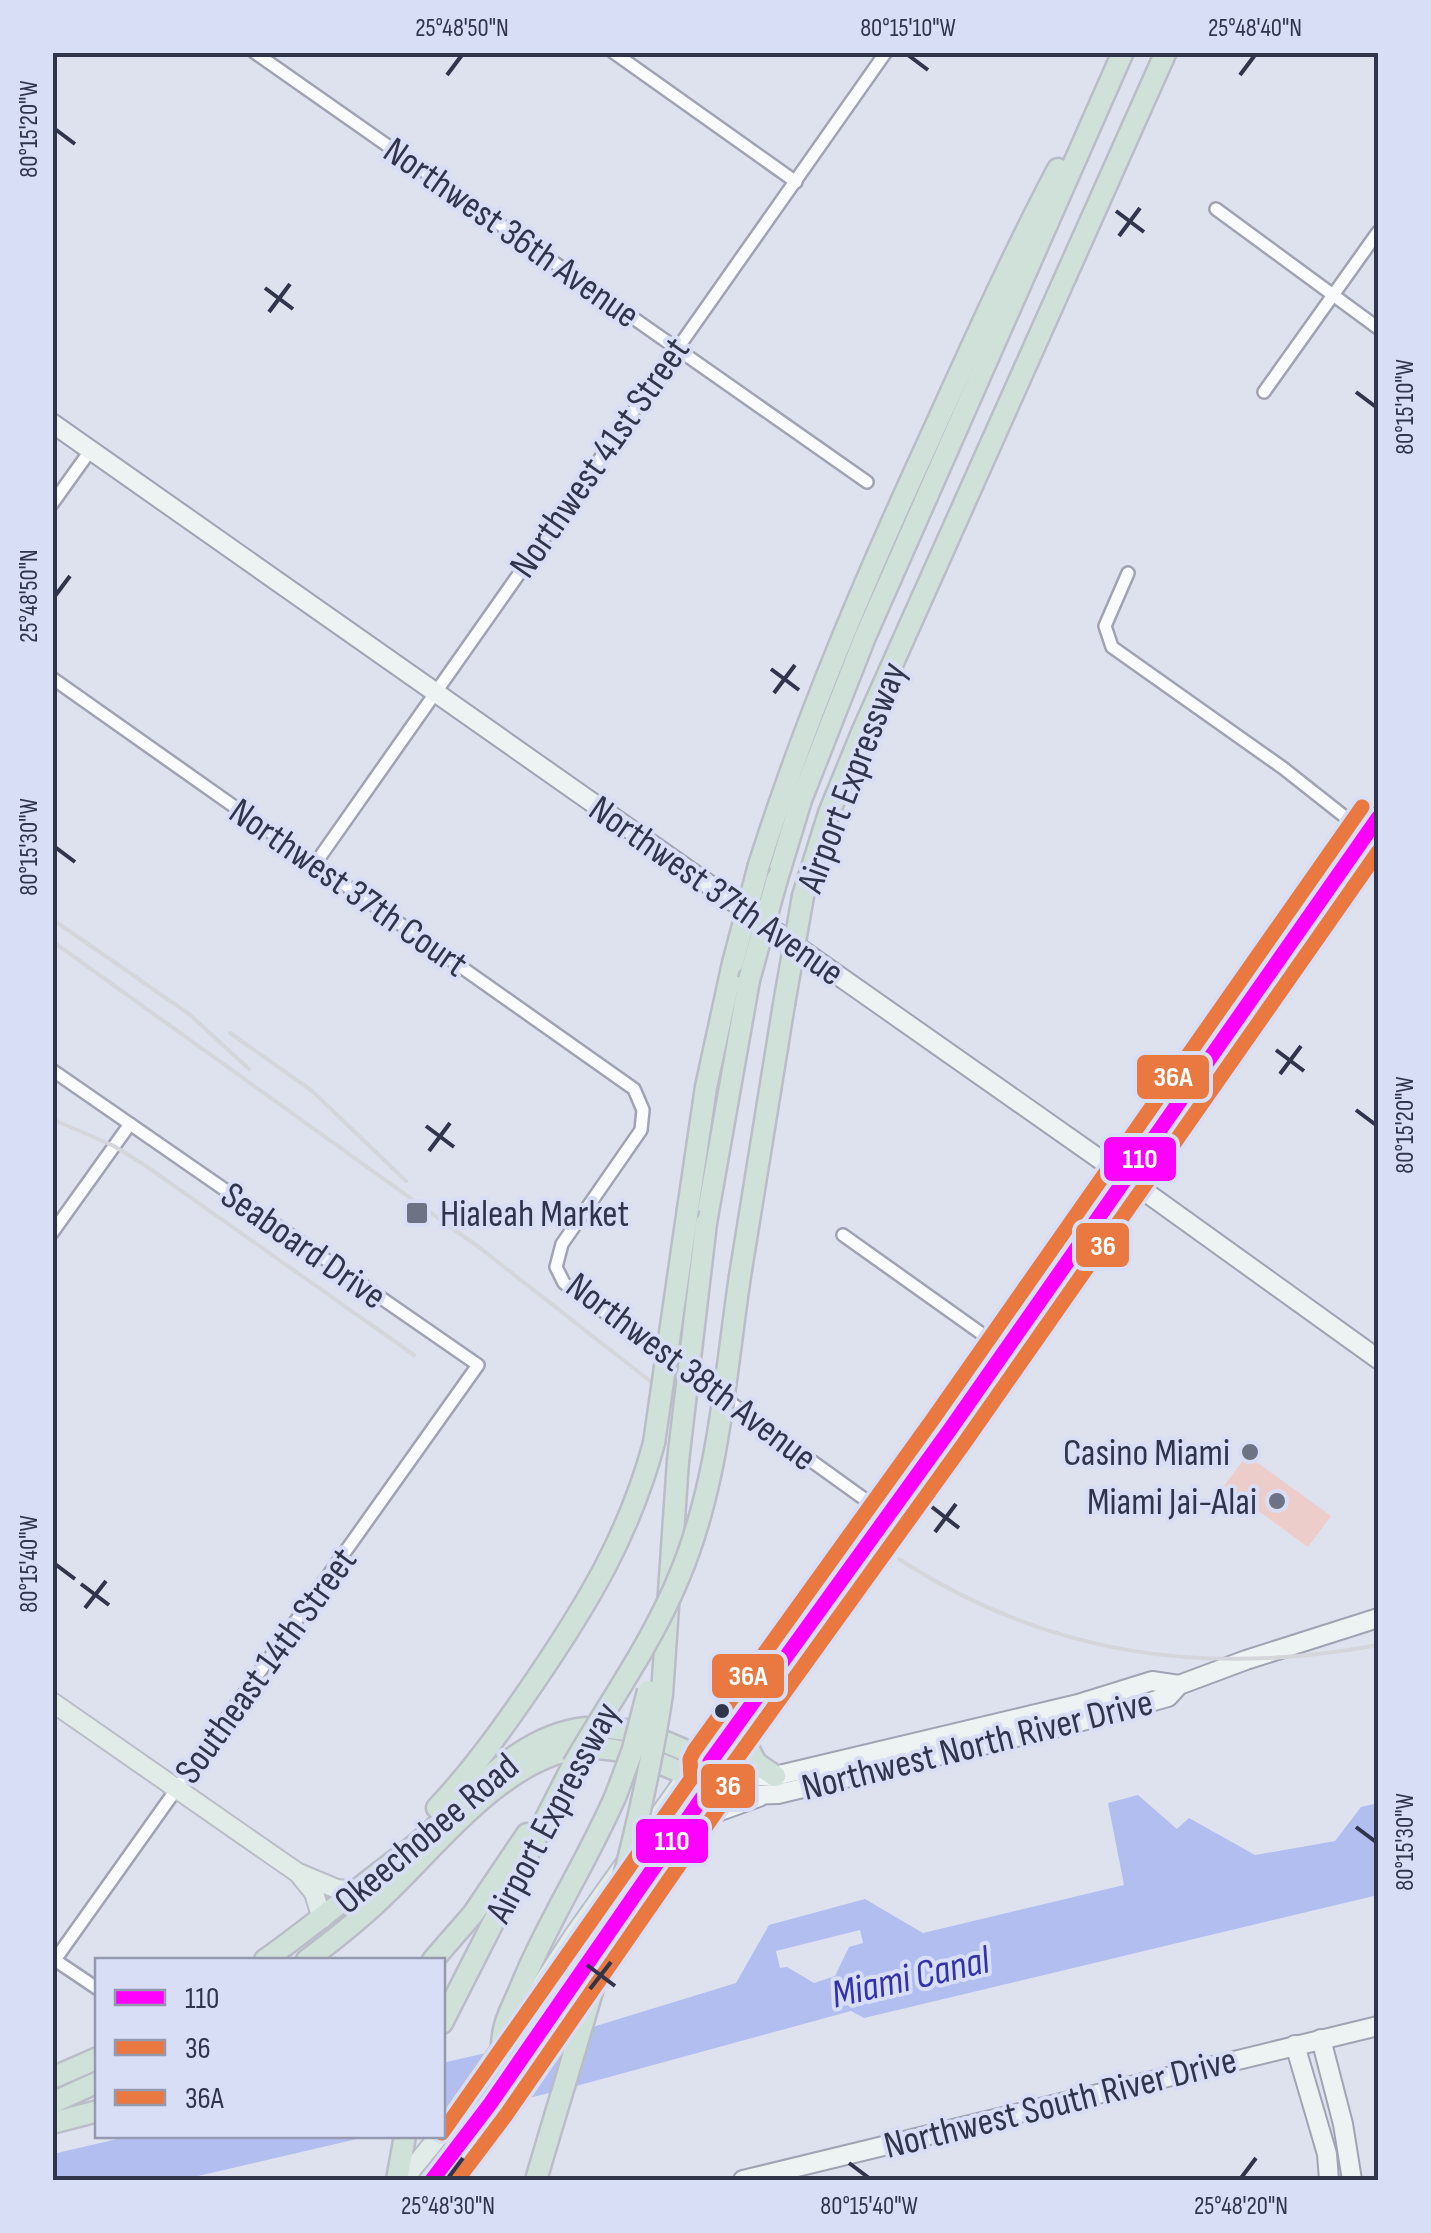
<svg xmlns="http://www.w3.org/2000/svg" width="1431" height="2233" viewBox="0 0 1431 2233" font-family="'Sofia Sans Condensed',sans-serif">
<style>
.green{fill:#edcdca}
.water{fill:#b3bef0;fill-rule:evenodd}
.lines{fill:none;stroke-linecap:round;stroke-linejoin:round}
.street-casing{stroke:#a0a3b3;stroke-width:16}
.secondary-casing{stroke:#a0a3b3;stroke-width:22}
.primary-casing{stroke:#babdc8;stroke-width:22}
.highway-casing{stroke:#babdc8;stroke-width:25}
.street{stroke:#fafbfd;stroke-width:11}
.secondary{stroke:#edf3f2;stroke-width:18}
.primary{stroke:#e1ebe7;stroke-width:18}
.highway{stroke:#cfe1d9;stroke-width:20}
.rail{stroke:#d5d6db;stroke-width:4}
.highway-bridge-casing{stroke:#babdc8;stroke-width:25;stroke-linecap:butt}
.highway-bridge{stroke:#cfe1d9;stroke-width:20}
.bus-1-casing{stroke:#d8def5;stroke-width:22}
.bus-2-casing{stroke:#d8def5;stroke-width:22}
.bus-3-casing{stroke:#d8def5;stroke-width:22}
.bus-1{stroke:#f0f;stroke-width:15}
.bus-2{stroke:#ea7841;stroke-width:15}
.bus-3{stroke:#ea7841;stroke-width:15}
.ticks{fill:none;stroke:#30354b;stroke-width:4}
.poi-dot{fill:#6d7284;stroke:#d8def5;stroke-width:4}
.bus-dot{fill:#30354b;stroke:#d8def5;stroke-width:4}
.labels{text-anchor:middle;stroke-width:8;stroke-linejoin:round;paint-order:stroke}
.street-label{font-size:38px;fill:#30354b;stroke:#d8def5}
.poi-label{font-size:38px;fill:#30354b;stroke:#d8def5;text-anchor:end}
.water-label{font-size:40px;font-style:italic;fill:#3332ac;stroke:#d8def5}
.line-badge{stroke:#d8def5;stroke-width:4}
.badge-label{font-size:28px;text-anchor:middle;font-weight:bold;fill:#fff}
.neatline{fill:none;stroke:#30354b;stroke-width:4}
.ticks-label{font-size:25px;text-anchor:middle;fill:#30354b}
</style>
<rect width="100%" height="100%" fill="#dee2ef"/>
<path class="green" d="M1247 1455 1331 1516 1308 1547 1224 1486Z"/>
<g class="water">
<path d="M1138 1795 1177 1829 1189 1818 1255 1855 1335 1841 1361 1807 1378 1803V1895L864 2018 851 2011 558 2091 443 2118 442 2063 573 2033 736 1983 769 1925 865 1899 923 1933 1124 1885 1108 1803ZM860 1930 863 1943 849 1947 835 1976 814 1983 787 1967 780 1968 776 1951Z"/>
<path d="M130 2136H370L181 2180H53V2154Z"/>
</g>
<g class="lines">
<defs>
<g id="street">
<path d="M254 52 867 482"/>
<path d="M613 52 796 182"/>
<path d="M1216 209 1378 328"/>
<path d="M1264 392 1378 232"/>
<path d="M52 504 90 451"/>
<path d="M1128 573 1105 626 1112 647 1283 768 1378 843"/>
<path d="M52 678 634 1089 643 1110 641 1130 562 1244 556 1267 564 1283 888 1516"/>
<path d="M315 864 886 52"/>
<path d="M52 1070 478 1365 52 1964"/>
<path d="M52 1233 130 1124"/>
<path d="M843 1235 1006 1351"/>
<path d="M52 1958 98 1989"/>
</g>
<g id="secondary">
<path d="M52 423 1108 1165 1378 1359"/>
<path d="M710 1762 746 1776H775L1078 1704 1152 1681 1179 1685"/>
<path d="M711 1785 747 1795 778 1794 1075 1723 1168 1697 1179 1685 1246 1660 1378 1618"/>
<path d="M684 1824 759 1797"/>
<path d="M1321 2039 1343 2124 1352 2180"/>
<path d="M1295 2045 1327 2154 1329 2180"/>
<path d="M743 2180 1378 2026"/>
</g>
<g id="primary">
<path d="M52 1702 298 1873 314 1893 322 1919"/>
<path d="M301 1874 337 1889 356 1891"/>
<path d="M442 2131 493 2060 574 1935 687 1776 697 1770"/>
<path d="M403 2180 439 2136"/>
<path d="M432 2180 490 2104 711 1785"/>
</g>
<g id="highway">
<path d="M759 865C806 717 866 577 931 436 972 346 1012 256 1058 169"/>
<path d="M777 879 801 800 865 637 1123 52"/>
<path d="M803 896 829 813 863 730 1166 52"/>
<path d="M688 1209 706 1087 733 963"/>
<path d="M706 1223 749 980"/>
<path d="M740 1276 784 1004"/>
<path d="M662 1694 678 1461"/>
<path d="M736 1725 756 1763 775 1776"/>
<path d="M437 1808C474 1769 505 1725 535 1681 588 1603 629 1535 654 1443"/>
<path d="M265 1960C313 1926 358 1888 405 1853 463 1810 509 1736 586 1728 632 1724 670 1743 710 1762"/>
<path d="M307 1960C335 1939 363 1917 388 1892 440 1842 511 1750 588 1748 633 1747 671 1769 711 1785L710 1762 795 1641 949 1431 1378 818"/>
<path d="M433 1960 473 1914 527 1834"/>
<path d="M442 2023 573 1765"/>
<path d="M502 2047C502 2025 511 2010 520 1989 547 1922 587 1862 616 1795"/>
<path d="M52 2078 98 2058"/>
<path d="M52 2103 98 2082"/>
<path d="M52 2123 98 2111"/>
<path d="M397 2180 405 2136"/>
</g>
</defs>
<use href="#street" class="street-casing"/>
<use href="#secondary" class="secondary-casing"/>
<use href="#primary" class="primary-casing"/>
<use href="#highway" class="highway-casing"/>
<use href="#street" class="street"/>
<use href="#secondary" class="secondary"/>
<use href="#primary" class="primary"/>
<use href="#highway" class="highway"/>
<g class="rail">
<path d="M52 919 189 1014 249 1069"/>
<path d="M52 941 480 1248 650 1381"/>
<path d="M230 1033 311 1090 406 1181"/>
<path d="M52 1119 114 1146 146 1166 414 1355"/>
<path d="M899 1559C1048 1656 1206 1677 1378 1645"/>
</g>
<defs>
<g id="highway-bridge">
<path d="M733 963 759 865"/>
<path d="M749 980 777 879"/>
<path d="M784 1004 803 896"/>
<path d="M654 1443 688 1209"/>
<path d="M678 1461 706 1223"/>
<path d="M573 1765C608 1704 652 1643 679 1577 719 1482 725 1377 740 1276"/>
<path d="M616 1795 633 1749 648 1691"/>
<path d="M536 2180C582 2023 638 1856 662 1694"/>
</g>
</defs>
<use href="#highway-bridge" class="highway-bridge-casing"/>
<use href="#highway-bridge" class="highway-bridge"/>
<defs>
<path id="bus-1" d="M432 2180 490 2104 711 1785 710 1762 949 1431 1378 818"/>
<path id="bus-2" d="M457 2180 506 2115 727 1796 730 1768 965 1442 1378 852"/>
<path id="bus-3" d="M442 2133 691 1779 690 1759 694 1751 933 1419 1362 807"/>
</defs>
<use href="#bus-1" class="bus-1-casing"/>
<use href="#bus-2" class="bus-2-casing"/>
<use href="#bus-3" class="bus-3-casing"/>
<use href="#bus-1" class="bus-1"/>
<use href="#bus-2" class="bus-2"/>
<use href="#bus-3" class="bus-3"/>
</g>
<path class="ticks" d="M908 55 928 70M447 75 462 55M1240 75 1255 55M55 129 75 144M1116 211 1144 232M1119 236 1140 208M265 288 293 309M269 312 290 284M1356 392 1376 407M55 596 70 576M771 669 799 690M774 693 795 665M55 847 75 862M1276 1050 1304 1071M1280 1074 1301 1046M1356 1110 1376 1125M426 1126 454 1147M429 1151 450 1123M932 1507 959 1528M935 1532 956 1504M55 1564 75 1579M81 1584 109 1605M85 1608 106 1581M1356 1827 1376 1842M587 1965 615 1986M590 1989 611 1962M849 2163 869 2178M448 2178 463 2158M1241 2178 1256 2158"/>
<g class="poi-dot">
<rect x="405" y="1201" width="24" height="24" rx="5"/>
<circle cx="1250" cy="1452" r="10"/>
<circle cx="1277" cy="1501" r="10"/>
</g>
<circle class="bus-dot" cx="722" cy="1711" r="9"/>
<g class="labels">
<g class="street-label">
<text transform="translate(512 232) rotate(35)" y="13">Northwest 36th Avenue</text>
<text transform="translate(599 457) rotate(-55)" y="13">Northwest 41st Street</text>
<text transform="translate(851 777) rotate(-69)" y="13">Airport Expressway</text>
<text transform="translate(349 887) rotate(35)" y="13">Northwest 37th Court</text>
<text transform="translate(717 890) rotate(35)" y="13">Northwest 37th Avenue</text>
<text transform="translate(304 1245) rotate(35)" y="13">Seaboard Drive</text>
<text transform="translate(692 1371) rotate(37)" y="13">Northwest 38th Avenue</text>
<text transform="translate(265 1665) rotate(-54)" y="13">Southeast 14th Street</text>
<text transform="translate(977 1744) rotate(-14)" y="13">Northwest North River Drive</text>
<text transform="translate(552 1812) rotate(-62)" y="13">Airport Expressway</text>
<text transform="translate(426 1833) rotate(-40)" y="13">Okeechobee Road</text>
<text transform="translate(1060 2102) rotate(-14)" y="13">Northwest South River Drive</text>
</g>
<g class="poi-label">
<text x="440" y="1226" text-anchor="start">Hialeah Market</text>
<text x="1230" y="1465">Casino Miami</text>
<text x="1257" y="1514">Miami Jai-Alai</text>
</g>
<g class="water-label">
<text transform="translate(910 1976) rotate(-13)" y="14">Miami Canal</text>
</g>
</g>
<g class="line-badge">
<rect x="1135" y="1053" width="76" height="48" rx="10" fill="#ea7841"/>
<rect x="1102" y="1135" width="76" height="48" rx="10" fill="#f0f"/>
<rect x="1074" y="1221" width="57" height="48" rx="10" fill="#ea7841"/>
<rect x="710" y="1652" width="76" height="48" rx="10" fill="#ea7841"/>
<rect x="699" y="1762" width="58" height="48" rx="10" fill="#ea7841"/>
<rect x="634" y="1817" width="76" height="48" rx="10" fill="#f0f"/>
</g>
<g class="badge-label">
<text x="1173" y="1086">36A</text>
<text x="1140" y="1168">110</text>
<text x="1103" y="1255">36</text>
<text x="748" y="1685">36A</text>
<text x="728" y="1795">36</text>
<text x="672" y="1850">110</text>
</g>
<rect width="1431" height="2233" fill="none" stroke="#d8def5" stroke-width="110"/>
<rect x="95" y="1958" width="350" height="180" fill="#d8def5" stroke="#959ab1" stroke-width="2.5"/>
<rect x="115" y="1990" width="50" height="15" fill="#ff00ff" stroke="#959ab1" stroke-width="2.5"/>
<text x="185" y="2008" font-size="30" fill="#30354b">110</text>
<rect x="115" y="2040" width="50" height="15" fill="#ea7841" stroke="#959ab1" stroke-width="2.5"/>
<text x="185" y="2058" font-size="30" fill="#30354b">36</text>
<rect x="115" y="2090" width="50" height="15" fill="#ea7841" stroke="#959ab1" stroke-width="2.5"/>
<text x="185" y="2108" font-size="30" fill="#30354b">36A</text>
<rect x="55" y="55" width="1321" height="2123" class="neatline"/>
<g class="ticks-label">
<text x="462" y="36">25°48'50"N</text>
<text x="908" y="36">80°15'10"W</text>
<text x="1255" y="36">25°48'40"N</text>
<text transform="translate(28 129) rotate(-90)" y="9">80°15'20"W</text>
<text transform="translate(1404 407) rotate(-90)" y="9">80°15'10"W</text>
<text transform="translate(28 596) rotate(-90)" y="9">25°48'50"N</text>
<text transform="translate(28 847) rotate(-90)" y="9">80°15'30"W</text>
<text transform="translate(1404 1125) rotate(-90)" y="9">80°15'20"W</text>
<text transform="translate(28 1564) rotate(-90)" y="9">80°15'40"W</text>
<text transform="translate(1404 1842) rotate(-90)" y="9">80°15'30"W</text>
<text x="448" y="2214">25°48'30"N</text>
<text x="869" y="2214">80°15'40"W</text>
<text x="1241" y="2214">25°48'20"N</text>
</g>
</svg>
